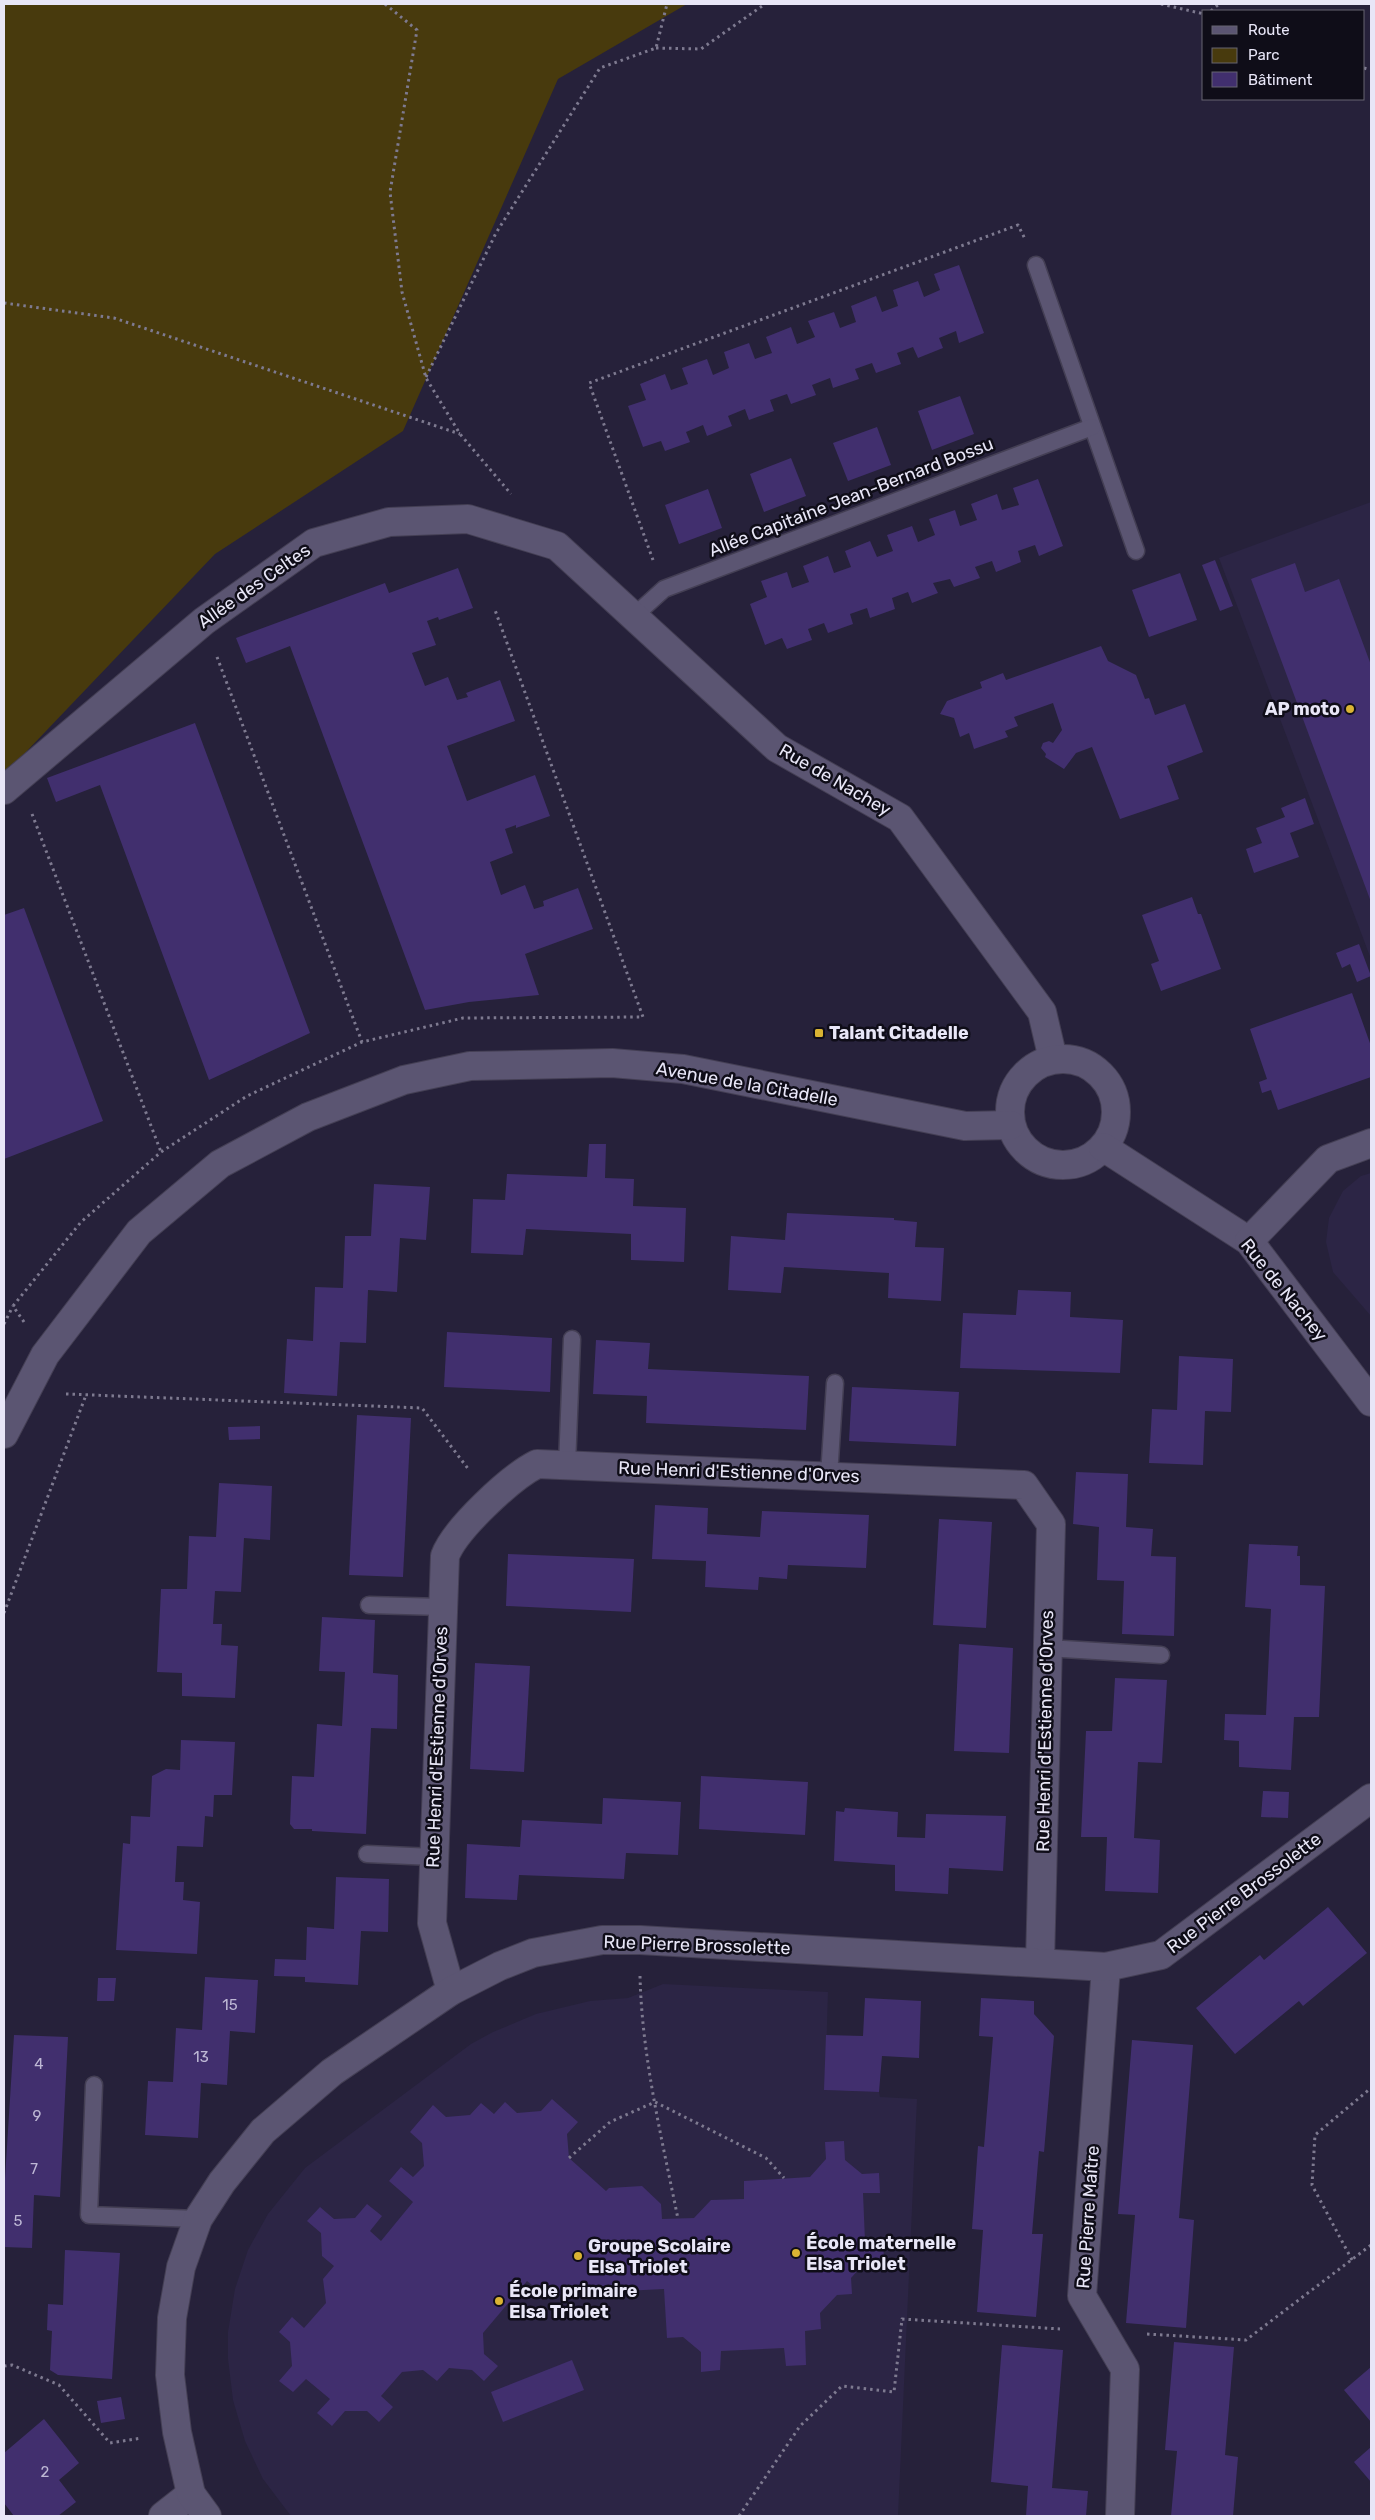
<svg xmlns="http://www.w3.org/2000/svg" width="1375" height="2520" viewBox="0 0 1375 2520" font-family="Rubik,sans-serif">
<style>
.built{fill:#2c2545}
.green{fill:#483a0d}
.building{fill:#412f6e}
.lines{fill:none;stroke-linecap:round;stroke-linejoin:round}
.lane-casing{stroke:#443f54;stroke-width:19}
.street-casing{stroke:#443f54;stroke-width:30}
.path{stroke:#7e7a90;stroke-width:3;stroke-dasharray:2.5 4;stroke-linecap:butt}
.lane{stroke:#5b5572;stroke-width:16}
.street{stroke:#5b5572;stroke-width:28}
.poi-dot{fill:#dab333;stroke:#0f0d18;stroke-width:2}
.labels{text-anchor:middle;stroke-width:5;stroke-linejoin:round;paint-order:stroke}
.number-label{font-size:15px;fill:#beb8d5}
.street-label{font-size:18px;fill:#e8e6f7;stroke:#0f0d18}
.poi-label{font-size:18px;font-weight:bold;fill:#e8e6f7;stroke:#0f0d18;text-anchor:start}
</style>
<rect width="100%" height="100%" fill="#26213a"/>
<g class="built">
<path d="M1371 502V959L1219 558Z"/>
<path d="M1371 1173V1316L1333 1272 1326 1242 1329 1218 1343 1191 1361 1176Z"/>
<path d="M663 1984 828 1992 825 2090 879 2092 880 2097 917 2099 898 2516H291L263 2479 245 2441 233 2400 228 2359V2332L235 2289 248 2250 268 2214 305 2168 471 2044 493 2032 536 2014 590 2001 628 1998Z"/>
</g>
<path class="green" d="M4 4H687L558 79 403 431 215 554 4 775Z"/>
<g class="building">
<path d="M959 265 984 333 959 343 956 331 939 338 943 348 918 358 913 347 897 353 901 364 876 373 872 363 855 369 859 379 833 388 830 378 812 385 816 395 791 404 787 394 770 400 774 411 749 420 745 409 728 416 732 426 707 436 703 425 686 432 690 442 665 451 661 441 643 447 628 406 646 400 640 384 665 374 671 390 688 384 682 368 707 359 713 375 729 368 724 352 749 343 755 359 772 353 766 337 791 327 797 344 815 337 808 321 834 312 840 328 856 322 851 306 876 296 882 312 898 306 893 290 918 281 924 297 940 290 934 274Z"/>
<path d="M960 396 974 434 932 450 918 411Z"/>
<path d="M877 427 891 465 848 481 833 443Z"/>
<path d="M791 458 806 496 764 512 750 474Z"/>
<path d="M1038 479 1063 546 1039 556 1035 545 1018 551 1021 562 996 572 992 561 975 567 980 578 954 587 950 579 933 583 938 593 912 603 908 592 892 598 895 609 870 618 867 608 850 614 853 624 828 633 824 623 808 629 812 640 787 649 782 638 765 645 750 604 767 597 761 581 787 572 792 588 809 582 803 566 828 556 834 573 851 567 845 551 870 541 877 557 893 551 887 535 912 526 918 542 935 535 929 519 955 510 960 526 977 520 971 504 997 494 1002 510 1019 505 1013 488Z"/>
<path d="M708 489 722 528 679 544 665 505Z"/>
<path d="M1215 560 1233 606 1220 611 1202 565Z"/>
<path d="M1295 563 1305 592 1339 579 1371 665V902L1251 579Z"/>
<path d="M458 568 473 608 439 620 438 617 427 621 436 645 412 653 425 686 448 677 457 700 468 697 466 693 500 680 515 721 447 746 467 801 535 775 550 816 516 828V825L505 829 513 853 490 862 501 895 525 885 534 909 544 906 543 901 578 888 593 929 525 954 539 995 469 1002 425 1010 290 646 246 663 236 638 385 583 389 593Z"/>
<path d="M1180 573 1197 620 1149 637 1132 590Z"/>
<path d="M1101 646 1108 661 1136 675 1145 699 1149 698 1155 715 1185 704 1203 752 1167 766 1179 799 1120 819 1092 747 1076 753 1064 769 1045 757 1046 754 1041 748 1043 743 1049 741 1053 743 1062 730 1053 703 1014 717 1018 726 1005 731 1008 737 974 749 969 733 960 737 954 718 940 714 947 701 982 688 980 682 1003 673 1006 680Z"/>
<path d="M195 723 310 1033 209 1080 100 785 56 802 47 778Z"/>
<path d="M1305 798 1314 824 1290 833 1299 857 1254 873 1246 849 1262 843 1256 828 1285 817 1281 808Z"/>
<path d="M1192 897 1198 914H1201L1221 969 1161 991 1151 964 1159 961 1142 915Z"/>
<path d="M24 908 103 1121 4 1159V915Z"/>
<path d="M1359 944 1371 976 1357 982 1350 964 1342 968 1336 953Z"/>
<path d="M1352 993 1371 1046V1077L1278 1110 1271 1090 1262 1093 1259 1082 1267 1079 1250 1029Z"/>
<path d="M589 1144H606L605 1178 634 1179 633 1206 686 1208 684 1262 631 1260V1234L526 1229 523 1255 471 1253 473 1199 505 1200 507 1174 587 1177Z"/>
<path d="M374 1184 430 1187 426 1240 400 1238 397 1292 368 1290 366 1343 340 1342 337 1396 284 1393 287 1339 313 1341 315 1287 343 1288 345 1236H371Z"/>
<path d="M787 1213 894 1218V1220L917 1222 915 1247 944 1248 941 1301 888 1298 889 1273 784 1267 781 1293 728 1290 731 1236 785 1240Z"/>
<path d="M1018 1290 1071 1292 1070 1317 1123 1320 1120 1373 960 1368 963 1313 1016 1315Z"/>
<path d="M447 1332 552 1338 550 1392 444 1387Z"/>
<path d="M596 1340 650 1343 648 1369 809 1376 806 1430 646 1423 647 1396 593 1394Z"/>
<path d="M1179 1356 1233 1359 1231 1412 1205 1411 1203 1465 1149 1463 1152 1409 1177 1410Z"/>
<path d="M852 1387 959 1392 956 1446 849 1441Z"/>
<path d="M357 1415 411 1418 403 1577 349 1575Z"/>
<path d="M260 1426V1439L229 1440 228 1427Z"/>
<path d="M1076 1472 1128 1474 1126 1527 1153 1529 1151 1556 1176 1557 1174 1636 1122 1634 1124 1581 1097 1580 1099 1527 1073 1524Z"/>
<path d="M219 1483 272 1486 270 1540 244 1538 241 1592 215 1591 213 1624H222L221 1645 238 1646 235 1698 182 1696V1673L157 1672 161 1589H187L189 1536 216 1537Z"/>
<path d="M655 1505 708 1508 707 1534 760 1537 762 1511 869 1515 866 1568 788 1565 787 1579 759 1577 758 1590 705 1587 706 1561 652 1559Z"/>
<path d="M939 1519 992 1522 986 1628 933 1625Z"/>
<path d="M1249 1544 1298 1546 1297 1556H1300V1585L1325 1586 1319 1717H1294L1291 1770 1239 1767V1741L1224 1740 1225 1714 1266 1715 1271 1609 1245 1607Z"/>
<path d="M508 1554 634 1559 631 1612 506 1606Z"/>
<path d="M322 1617 375 1620 373 1673 398 1675 397 1729 371 1728 366 1834 312 1831V1829H294L290 1824 292 1776 314 1777 317 1724 342 1726 345 1672 319 1671Z"/>
<path d="M959 1644 1013 1648 1009 1753 954 1751Z"/>
<path d="M475 1663 530 1666 524 1772 470 1769Z"/>
<path d="M1115 1678 1167 1680 1162 1763 1138 1762 1134 1838 1160 1840 1158 1893 1105 1891 1107 1837H1081L1086 1731H1112Z"/>
<path d="M181 1740 235 1742 232 1795H214L213 1817 205 1816 203 1847 177 1846 175 1882H184L183 1900 200 1902 197 1954 116 1950 123 1843 130 1844 131 1816 150 1817 152 1776 166 1769 180 1770Z"/>
<path d="M701 1776 808 1782 805 1835 699 1829Z"/>
<path d="M1263 1791 1289 1792 1288 1818 1261 1817Z"/>
<path d="M603 1798 681 1802 678 1855 626 1853 624 1879 519 1875 517 1900 465 1898 467 1844 520 1847 522 1820 602 1824Z"/>
<path d="M845 1808 898 1812 897 1837 925 1838 926 1814 1006 1816 1003 1871 949 1868 948 1894 895 1891V1865L834 1861 836 1811 844 1812Z"/>
<path d="M336 1877 389 1879 388 1932 361 1931 358 1985 305 1982V1977L274 1976 275 1959 306 1960 307 1927 334 1929Z"/>
<path d="M1328 1907 1367 1953 1303 2006 1299 2001 1235 2054 1196 2008 1260 1955 1264 1960Z"/>
<path d="M205 1977 258 1980 255 2033 230 2031 227 2085 201 2083 198 2138 145 2135 148 2081 173 2082 176 2028 202 2030Z"/>
<path d="M98 1978H116L114 2001H97Z"/>
<path d="M865 1998 921 2001 919 2058 882 2056 879 2092 824 2090 826 2035 863 2036Z"/>
<path d="M981 1998 1034 2001V2014L1054 2036 1044 2152 1039 2151 1032 2234H1043L1036 2317 977 2312 983 2230 972 2229 978 2146 984 2147 993 2037 979 2036Z"/>
<path d="M14 2035 68 2037 60 2197 34 2195 32 2248 4 2247V2194Z"/>
<path d="M1132 2040 1193 2045 1179 2218 1194 2220 1186 2328 1126 2323 1135 2215 1118 2214Z"/>
<path d="M552 2099 578 2122 567 2134 569 2158 606 2191 609 2188 642 2186 661 2204 662 2219 694 2218 711 2200 744 2199V2181L810 2177 826 2159 825 2142 844 2141 845 2160 862 2174 879 2173 880 2193H863L865 2241H883L884 2260H867L851 2278 852 2294 837 2295 820 2313 821 2329 805 2331 806 2365 786 2366 784 2348 721 2351 720 2370 701 2372V2352L683 2337 667 2338 664 2289 544 2295 527 2281 483 2333 484 2354 498 2366 484 2381 472 2370 449 2368 437 2381 423 2370 402 2372 381 2396 393 2407 379 2422 367 2411H345L332 2426 317 2413 330 2399 306 2379 293 2392 279 2381 292 2366 290 2342 279 2332 292 2317 304 2328 326 2303 323 2279 334 2266 322 2256 321 2233 307 2221 320 2207 334 2219 355 2218 367 2204 382 2216 370 2231 381 2241 413 2202 389 2181 401 2167 413 2177 424 2166 422 2143 410 2132 433 2105 446 2117 470 2115 481 2103 494 2114 505 2102 517 2113 541 2111Z"/>
<path d="M65 2250 120 2253 112 2379 58 2375 50 2370 52 2331 47 2330 48 2304 63 2305Z"/>
<path d="M1174 2342 1234 2347 1225 2455 1238 2457 1233 2516H1171L1177 2451 1165 2450Z"/>
<path d="M1002 2345 1063 2350 1052 2488 1088 2491 1086 2516H1026L1028 2486 991 2482Z"/>
<path d="M572 2360 584 2390 503 2422 491 2392Z"/>
<path d="M1371 2367V2422L1344 2390Z"/>
<path d="M121 2397 125 2419 101 2423 97 2401Z"/>
<path d="M44 2419 79 2463 59 2480 76 2502 58 2516H14L4 2503V2453Z"/>
<path d="M1371 2447V2482L1354 2462Z"/>
</g>
<g class="lines">
<defs>
<g id="lane">
<path d="M1036 265 1136 551"/>
<path d="M633 617 664 589 1092 427"/>
<path d="M567 1465 572 1339"/>
<path d="M829 1476 835 1383"/>
<path d="M369 1605 442 1607"/>
<path d="M1047 1648 1161 1655"/>
<path d="M367 1854 433 1857"/>
<path d="M94 2085 89 2215 198 2219"/>
</g>
<g id="street">
<path d="M4 790 204 621 314 543 389 522 468 519 557 546 777 748 900 818 1042 1012 1053 1059"/>
<circle cx="1063" cy="1112" r="53"/>
<path d="M1103 1147 1249 1241 1371 1402"/>
<path d="M1249 1241 1328 1159 1371 1143"/>
<path d="M4 1434 45 1355 139 1232 220 1164 308 1117 404 1080 470 1066 612 1063 683 1069 965 1126 1011 1125"/>
<path d="M1106 1967 1082 2296 1125 2369 1120 2516"/>
<path d="M451 1991 432 1923 445 1556C455 1529 511 1477 537 1464L1024 1485 1051 1524 1040 1963"/>
<path d="M163 2516 191 2494"/>
<path d="M207 2516 191 2494 177 2432 170 2375 172 2318 181 2267 198 2219 222 2182 263 2131 332 2072 451 1991 500 1966 533 1953 602 1940H640L1106 1967 1161 1955 1371 1798"/>
</g>
</defs>
<use href="#lane" class="lane-casing"/>
<use href="#street" class="street-casing"/>
<g class="path">
<path d="M385 4 417 30 390 192 402 292 426 378 460 434 511 494"/>
<path d="M1161 4 1204 14"/>
<path d="M1211 11 1219 4"/>
<path d="M656 48 701 49 765 4"/>
<path d="M1364 68 1371 70"/>
<path d="M4 303 114 318 460 434"/>
<path d="M426 377 496 233 600 68 656 48 667 4"/>
<path d="M653 560 589 383 1018 225 1025 239"/>
<path d="M217 657 362 1042"/>
<path d="M32 814 161 1152"/>
<path d="M24 1322 13 1306 81 1222 161 1152 247 1096 362 1042 463 1018 643 1017 495 610"/>
<path d="M4 1324 13 1306"/>
<path d="M66 1394 422 1408 469 1470"/>
<path d="M4 1613 86 1395"/>
<path d="M640 1976C642 2058 662 2139 678 2219"/>
<path d="M569 2158 610 2122 655 2102 766 2158 784 2178"/>
<path d="M1352 2260 1312 2185 1315 2135 1371 2088"/>
<path d="M1147 2334 1246 2340 1371 2245"/>
<path d="M4 2366 12 2365 59 2385 110 2443 142 2438"/>
<path d="M739 2516 800 2426 842 2386 894 2392 902 2319 1060 2329"/>
</g>
<use href="#lane" class="lane"/>
<use href="#street" class="street"/>
</g>
<g class="poi-dot">
<circle cx="1350" cy="709" r="5"/>
<rect x="814" y="1028" width="10" height="10" rx="2.5"/>
<circle cx="796" cy="2253" r="5"/>
<circle cx="578" cy="2256" r="5"/>
<circle cx="499" cy="2301" r="5"/>
</g>
<g class="labels">
<g class="number-label">
<text x="230" y="2010">15</text>
<text x="201" y="2062">13</text>
<text x="39" y="2069">4</text>
<text x="37" y="2121">9</text>
<text x="34" y="2174">7</text>
<text x="18" y="2226">5</text>
<text x="45" y="2477">2</text>
</g>
<g class="street-label">
<text transform="translate(851 497) rotate(-21)" y="6">Allée Capitaine Jean-Bernard Bossu</text>
<text transform="translate(254 586) rotate(-35)" y="6">Allée des Celtes</text>
<text transform="translate(835 780) rotate(30)" y="6">Rue de Nachey</text>
<text transform="translate(747 1084) rotate(10)" y="6">Avenue de la Citadelle</text>
<text transform="translate(1284 1290) rotate(51)" y="6">Rue de Nachey</text>
<text transform="translate(739 1472) rotate(2)" y="6">Rue Henri d'Estienne d'Orves</text>
<text transform="translate(1045 1731) rotate(-89)" y="6">Rue Henri d'Estienne d'Orves</text>
<text transform="translate(437 1747) rotate(-88)" y="6">Rue Henri d'Estienne d'Orves</text>
<text transform="translate(1244 1893) rotate(-37)" y="6">Rue Pierre Brossolette</text>
<text transform="translate(697 1945) rotate(2)" y="6">Rue Pierre Brossolette</text>
<text transform="translate(1088 2217) rotate(-86)" y="6">Rue Pierre Maître</text>
</g>
<g class="poi-label">
<text x="1340" y="715" text-anchor="end">AP moto</text>
<text x="829" y="1039">Talant Citadelle</text>
<text x="806" y="2249">École maternelle<tspan x="806" dy="21">Elsa Triolet</tspan></text>
<text x="588" y="2252">Groupe Scolaire<tspan x="588" dy="21">Elsa Triolet</tspan></text>
<text x="509" y="2297">École primaire<tspan x="509" dy="21">Elsa Triolet</tspan></text>
</g>
</g>
<rect width="1375" height="2520" fill="none" stroke="#e8e6f7" stroke-width="10"/>
<rect x="1202" y="10" width="162" height="90" fill="#0f0d18" stroke="#666471"/>
<rect x="1212" y="26" width="25" height="8" fill="#5b5572" stroke="#666471"/>
<text x="1248" y="35" font-size="15" fill="#e8e6f7">Route</text>
<rect x="1212" y="48" width="25" height="15" fill="#483a0d" stroke="#666471"/>
<text x="1248" y="60" font-size="15" fill="#e8e6f7">Parc</text>
<rect x="1212" y="72" width="25" height="15" fill="#412f6e" stroke="#666471"/>
<text x="1248" y="85" font-size="15" fill="#e8e6f7">Bâtiment</text>
</svg>
